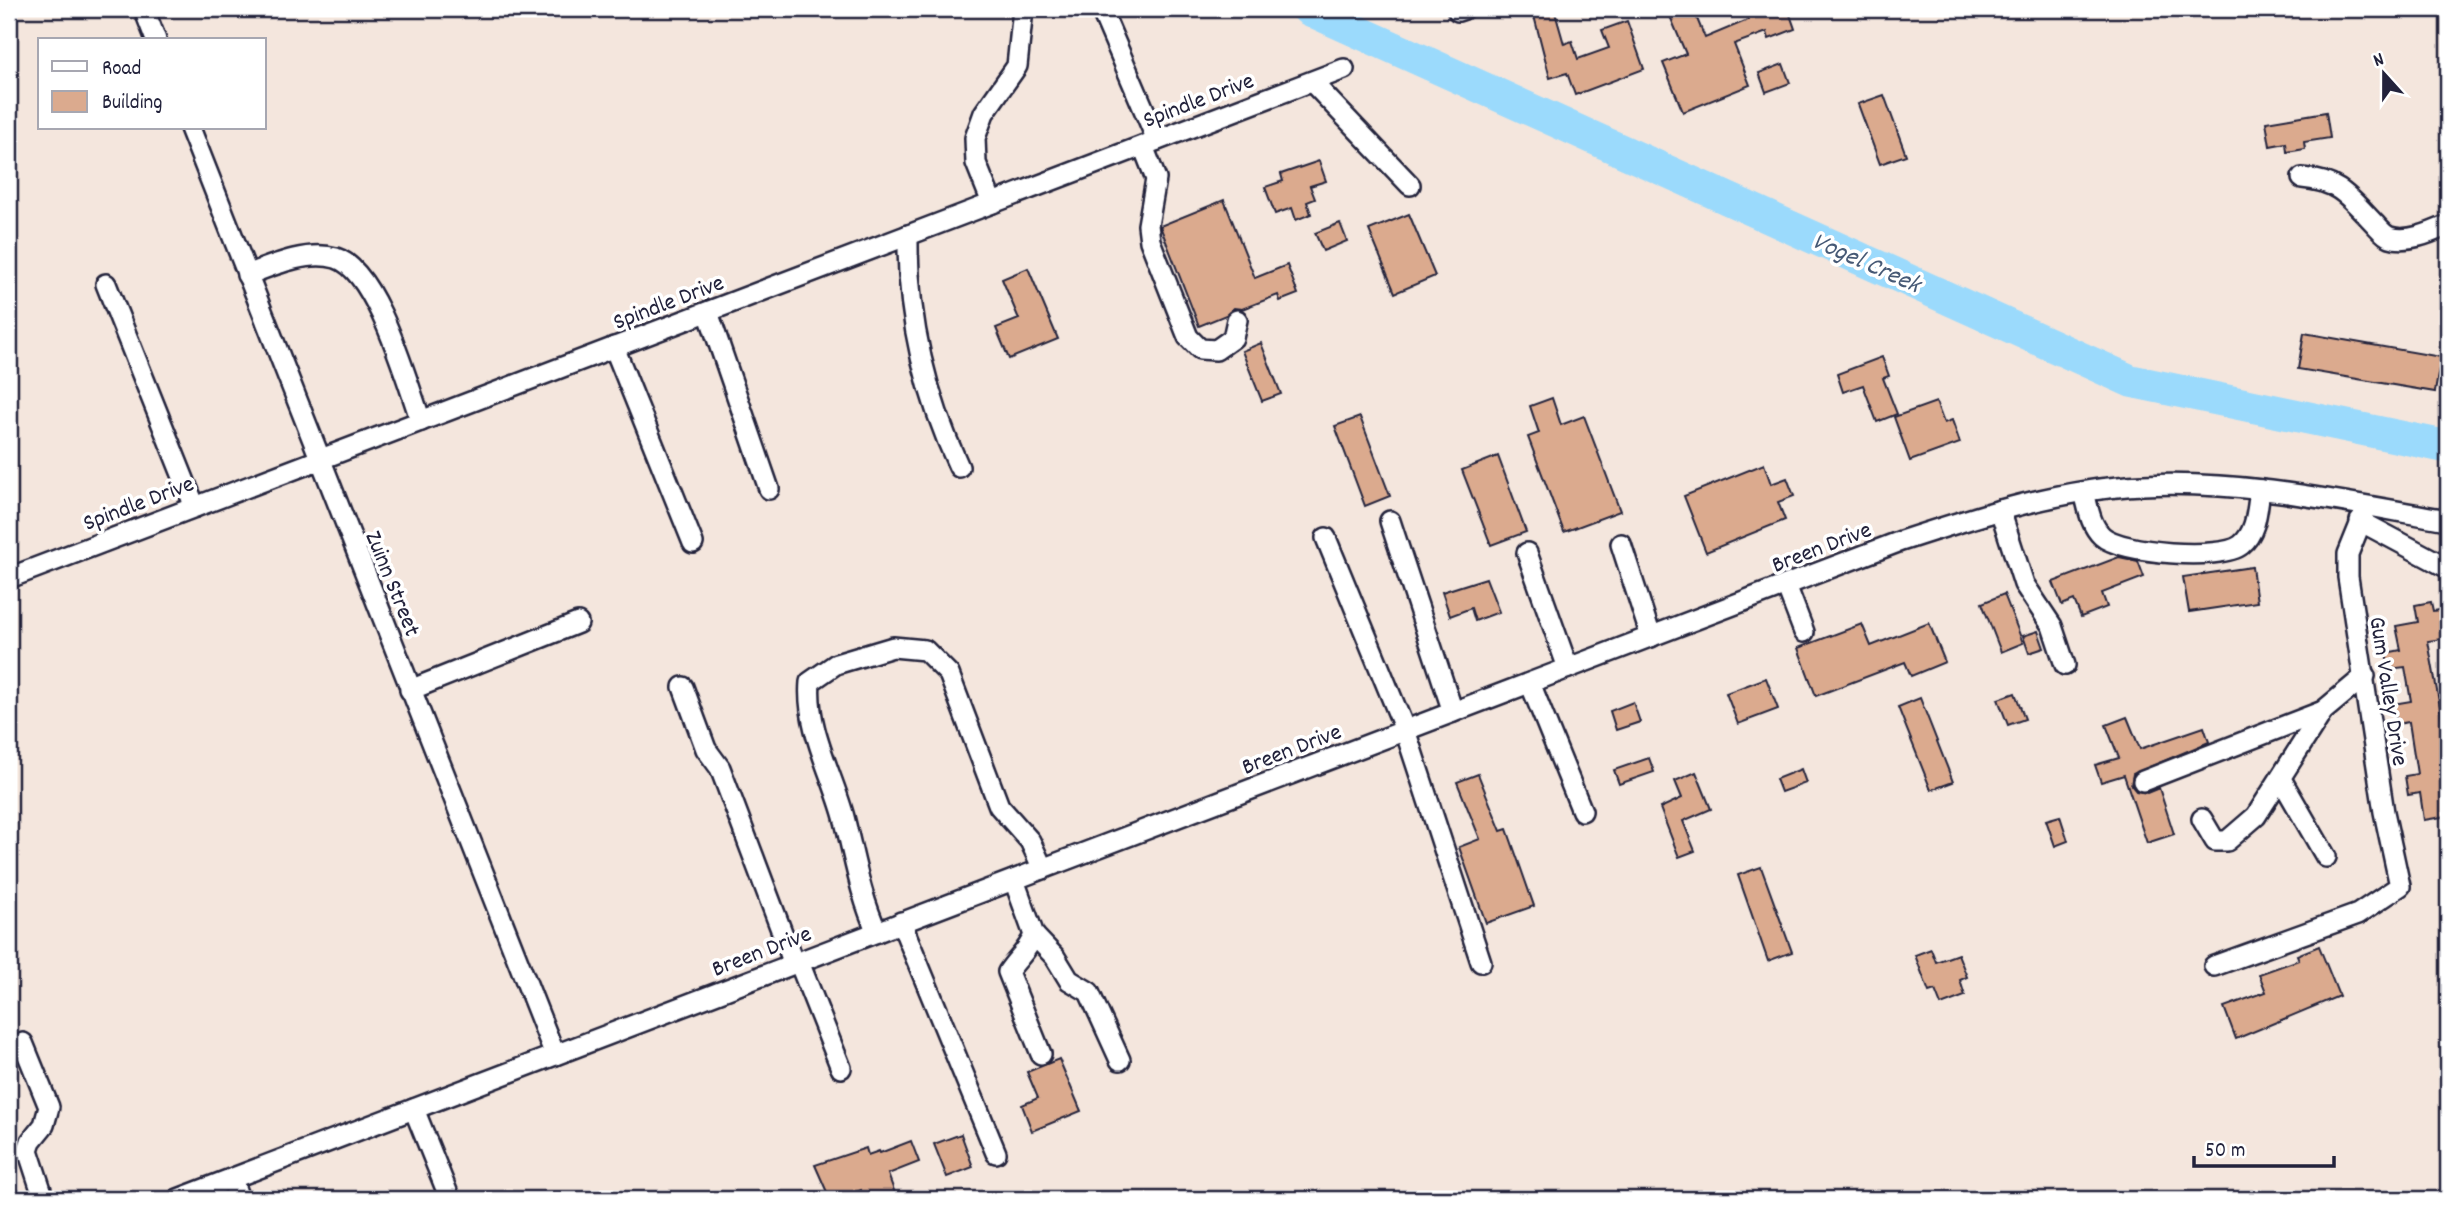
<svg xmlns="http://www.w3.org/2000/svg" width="2457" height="1208" viewBox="0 0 2457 1208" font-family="Dekko,sans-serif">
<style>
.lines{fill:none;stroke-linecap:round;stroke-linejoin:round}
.river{stroke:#9bdafc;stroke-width:33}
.building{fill:#dbaa8e;stroke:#22223b;stroke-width:2}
.minor-casing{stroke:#22223b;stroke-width:24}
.minor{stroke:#fff;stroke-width:19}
.labels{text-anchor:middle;stroke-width:7;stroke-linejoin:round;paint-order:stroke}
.street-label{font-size:24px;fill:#22223b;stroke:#fff}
.water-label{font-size:26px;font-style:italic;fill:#465975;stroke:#fff}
</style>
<rect width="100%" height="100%" fill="#f4e6dd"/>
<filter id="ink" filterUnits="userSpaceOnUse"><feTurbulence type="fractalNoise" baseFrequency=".0143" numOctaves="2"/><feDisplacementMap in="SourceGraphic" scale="14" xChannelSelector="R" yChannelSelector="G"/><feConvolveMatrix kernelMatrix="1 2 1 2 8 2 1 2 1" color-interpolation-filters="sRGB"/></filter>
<g filter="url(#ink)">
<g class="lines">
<path class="river" d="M1308 9 2131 381 2448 447"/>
</g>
<g class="building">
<path d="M1546 9H1554L1564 44 1572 41 1578 59 1609 48 1602 30 1627 21 1644 69 1575 95 1567 73 1550 78 1533 12Z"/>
<path d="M1667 9H1693L1705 38 1748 20 1744 9H1788L1795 29 1769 39 1767 32 1734 44 1750 85 1683 112 1663 63 1686 54Z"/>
<path d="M1783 64 1790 83 1766 92 1759 73Z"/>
<path d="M1884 95 1906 155 1880 164 1858 104Z"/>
<path d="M2326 112 2330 138 2304 142 2305 149 2287 152 2286 143 2270 146 2266 122Z"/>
<path d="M1319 161 1326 181 1310 186 1315 199 1307 202 1311 214 1296 220 1292 208 1275 214 1265 187 1283 181 1281 174Z"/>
<path d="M1224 200 1255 278 1287 265 1298 294 1280 301 1278 295 1242 309 1234 308 1226 315 1199 326 1160 226Z"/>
<path d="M1409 214 1435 276 1395 293 1369 230Z"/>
<path d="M1340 223 1347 241 1323 251 1315 233Z"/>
<path d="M1028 268 1058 339 1009 359 996 328 1019 319 1002 279Z"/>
<path d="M2304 333 2441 357 2435 392 2298 369Z"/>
<path d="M1261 343 1281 394 1262 401 1242 351Z"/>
<path d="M1882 357 1889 376 1883 378 1897 414 1877 422 1863 385 1843 392 1837 374Z"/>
<path d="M1552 398 1561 425 1584 416 1620 511 1564 532 1528 437 1539 433 1530 406Z"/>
<path d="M1936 402 1944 423 1952 420 1960 443 1910 461 1894 417Z"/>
<path d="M1360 417 1390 496 1365 506 1335 426Z"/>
<path d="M1498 456 1526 532 1491 545 1462 470Z"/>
<path d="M1764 464 1771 484 1787 478 1794 496 1778 502 1785 520 1706 552 1684 496Z"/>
<path d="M2119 557 2138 561 2144 577 2102 593 2107 607 2081 617 2074 600 2062 605 2053 582Z"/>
<path d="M2252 567 2257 602 2189 612 2183 577Z"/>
<path d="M1486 578 1499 612 1475 621 1471 608 1450 616 1442 592Z"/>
<path d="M2004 594 2023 643 2001 652 1982 603Z"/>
<path d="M2431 602 2433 611 2448 609V638L2428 641 2443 724H2448V816L2424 820 2420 793 2408 795 2405 776 2417 774 2409 722 2397 724 2393 704 2411 701 2405 667 2389 669 2386 653 2401 650 2396 626 2418 622 2415 605Z"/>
<path d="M1929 623 1945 662 1911 676 1905 662 1816 696 1798 648 1862 624 1871 646Z"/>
<path d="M2038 631 2044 648 2029 653 2023 636Z"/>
<path d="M1766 678 1778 709 1738 724 1726 693Z"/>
<path d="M2015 693 2025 719 2008 725 1998 699Z"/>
<path d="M1920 698 1953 782 1931 790 1898 707Z"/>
<path d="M1633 702 1640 722 1616 730 1610 711Z"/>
<path d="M2127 717 2140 749 2204 727 2209 742 2133 774 2131 785 2136 791 2147 793 2159 788 2174 834 2147 843 2124 775 2101 782 2095 765 2119 758 2106 725Z"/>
<path d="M1649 758 1654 772 1619 784 1614 770Z"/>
<path d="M1801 769 1806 783 1781 792 1776 779Z"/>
<path d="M1696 772 1711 809 1683 821 1695 851 1679 857 1660 808 1682 798 1675 781Z"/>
<path d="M1478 774 1501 831 1507 829 1534 906 1486 923 1459 847 1480 839 1457 782Z"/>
<path d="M2060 816 2068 841 2055 846 2046 820Z"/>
<path d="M1761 867 1792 952 1768 961 1738 875Z"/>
<path d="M2319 946 2339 996 2236 1039 2224 1007 2266 992 2259 974 2299 960 2297 955Z"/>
<path d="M1931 949 1936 962 1958 954 1967 977 1960 980 1965 996 1941 1005 1935 990 1929 992 1915 955Z"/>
<path d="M1059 1059 1081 1111 1032 1131 1022 1105 1038 1098 1027 1072Z"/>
<path d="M961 1134 973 1167 947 1177 934 1144Z"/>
<path d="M911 1141 919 1162 888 1174 897 1199H864L861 1190 838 1199H830L815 1165 866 1148 868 1155 879 1151 880 1153Z"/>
</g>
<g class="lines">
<defs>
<g id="minor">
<path d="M144 9 156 40"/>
<path d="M1101 9 1157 140"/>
<path d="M1458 11 1464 9"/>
<path d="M1312 82 1410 185"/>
<path d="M190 128 555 1055"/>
<path d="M1143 146 1156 179 1148 225 1150 241 1188 337 1200 349 1216 350 1233 338 1237 320"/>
<path d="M2302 178C2339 181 2349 197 2374 223 2378 227 2384 235 2390 237 2408 243 2432 232 2448 225"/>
<path d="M992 203 976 163 975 138 984 113 1017 66 1023 9"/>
<path d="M908 235C907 315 925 394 959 467"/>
<path d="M247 275C273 265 308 250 336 258 377 271 407 383 421 421"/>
<path d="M106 284 195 507"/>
<path d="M708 312 769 489"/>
<path d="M614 347 693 543"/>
<path d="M2084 492C2088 506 2090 525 2102 536 2120 553 2221 561 2241 545 2257 532 2257 509 2260 490"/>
<path d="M2000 510 2024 584 2052 626 2065 665"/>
<path d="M1390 521 1453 712"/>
<path d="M2360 521 2448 568"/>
<path d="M1326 538 1405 730 1481 962"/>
<path d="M1621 544 1651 637"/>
<path d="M1527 553 1568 668"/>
<path d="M9 578 1344 69"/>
<path d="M1786 585 1804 632"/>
<path d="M1530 683 1582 811"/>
<path d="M683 687 706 749 720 768 794 964"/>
<path d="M410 690 578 623"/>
<path d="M2281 779 2326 857"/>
<path d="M2143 781 2323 711 2365 676"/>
<path d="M2202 819 2215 841H2227L2256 816 2323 711"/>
<path d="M1014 880 1034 935C1028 951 1017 958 1008 972L1041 1054"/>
<path d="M901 922 996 1153"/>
<path d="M877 932C860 895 854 856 844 817 832 773 806 728 810 682L836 664 893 647 925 650 949 674 999 806 1030 841 1043 869"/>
<path d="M1034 935 1055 957 1069 980 1089 992 1120 1060"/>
<path d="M799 962 841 1068"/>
<path d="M2214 966 2358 914 2400 886 2384 812 2348 577V554L2367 507"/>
<path d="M23 1043 49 1107 44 1125 31 1141 28 1150 44 1199"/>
<path d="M414 1109 450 1199"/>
<path d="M232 1179 239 1199"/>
<path d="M178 1199 1901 541C1980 515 2060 489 2143 485 2245 480 2348 503 2448 520"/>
</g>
</defs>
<use href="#minor" class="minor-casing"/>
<use href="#minor" class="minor"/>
</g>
</g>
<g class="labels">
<g class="street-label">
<text transform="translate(1198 99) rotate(-21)" y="8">Spindle Drive</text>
<text transform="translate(668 301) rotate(-21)" y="8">Spindle Drive</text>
<text transform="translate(138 502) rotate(-21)" y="8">Spindle Drive</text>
<text transform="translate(1821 546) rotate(-21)" y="8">Breen Drive</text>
<text transform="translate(394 583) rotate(68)" y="8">Zuinn Street</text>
<text transform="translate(2390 691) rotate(81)" y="8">Gum Valley Drive</text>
<text transform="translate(1291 748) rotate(-21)" y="8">Breen Drive</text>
<text transform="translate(761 950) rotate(-21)" y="8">Breen Drive</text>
</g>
<g class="water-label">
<text transform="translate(1867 261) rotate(24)" y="9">Vogel Creek</text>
</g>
</g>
<rect width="2457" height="1208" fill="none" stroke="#fff" stroke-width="35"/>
<rect x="18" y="18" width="2422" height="1173" fill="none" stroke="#22223b" stroke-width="2.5" filter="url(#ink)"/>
<rect x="38" y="38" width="228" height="91" fill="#ffffff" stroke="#a7a7b1" stroke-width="2"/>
<rect x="52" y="61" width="35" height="10" fill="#ffffff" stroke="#a7a7b1" stroke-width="2"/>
<text x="102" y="74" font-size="21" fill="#22223b">Road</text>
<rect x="52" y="91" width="35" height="21" fill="#dbaa8e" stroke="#a7a7b1" stroke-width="2"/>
<text x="102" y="108" font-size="21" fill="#22223b">Building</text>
<g transform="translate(2384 74) rotate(339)" stroke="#ffffff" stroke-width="5" paint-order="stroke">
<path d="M0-5L12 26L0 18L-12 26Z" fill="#22223b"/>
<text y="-10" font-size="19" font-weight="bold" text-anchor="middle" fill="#22223b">N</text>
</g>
<path d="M2194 1156v10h140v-10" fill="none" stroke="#22223b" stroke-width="3.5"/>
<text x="2205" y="1156" font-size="21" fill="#22223b" stroke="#ffffff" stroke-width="5" paint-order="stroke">50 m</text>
</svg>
